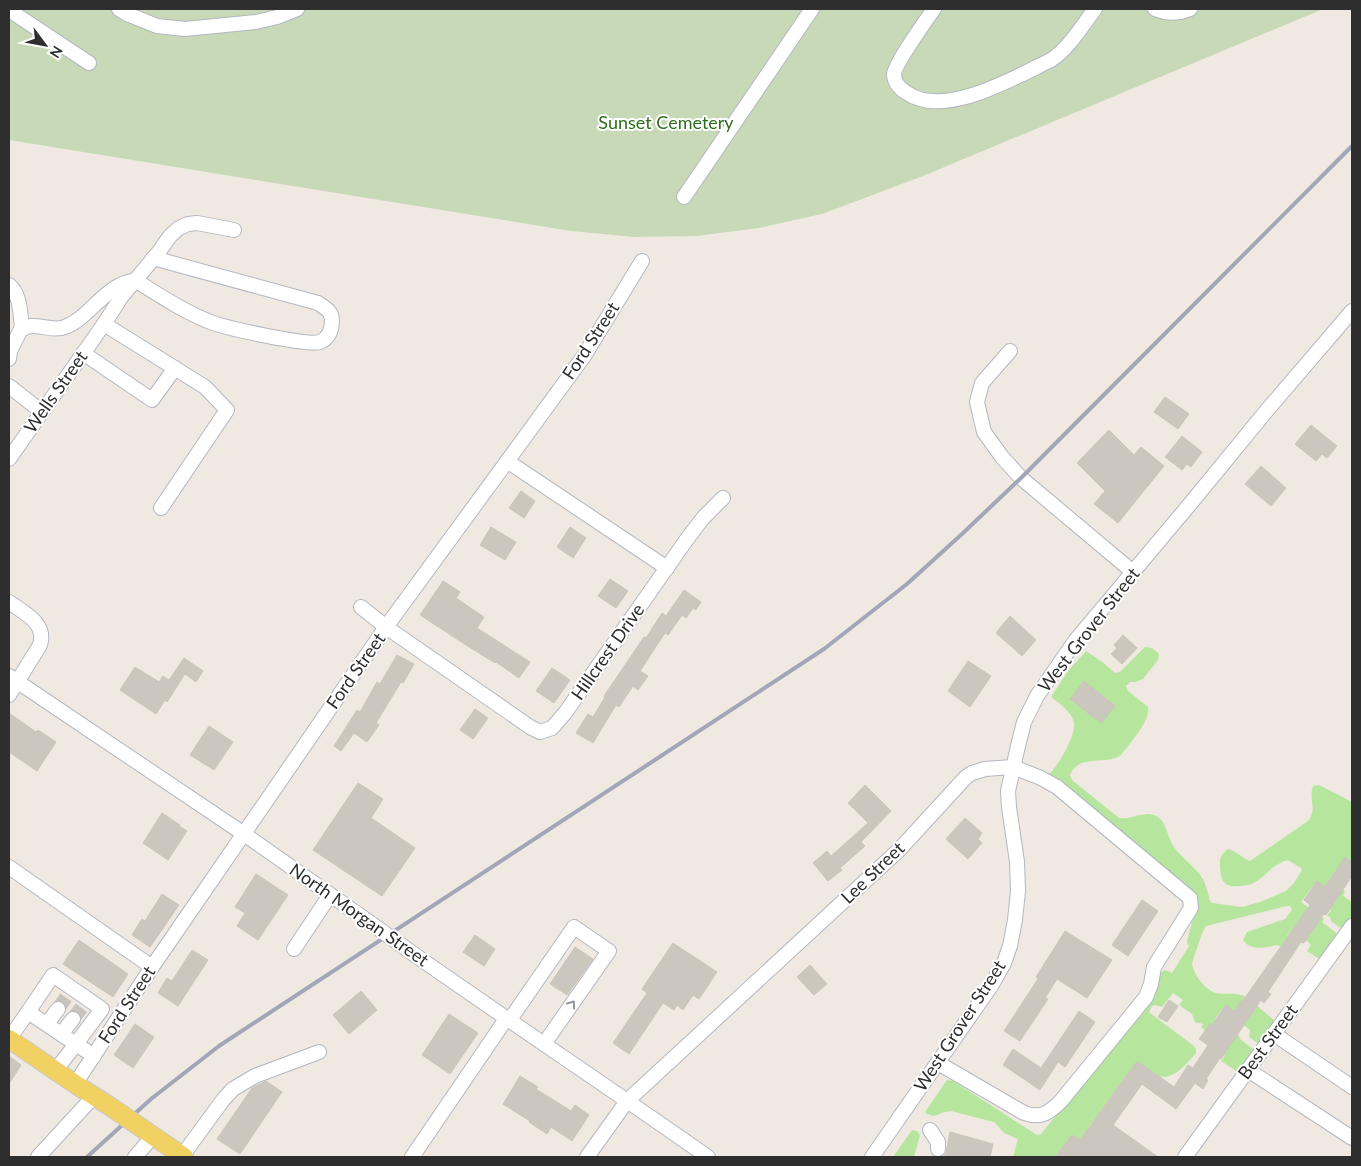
<svg xmlns="http://www.w3.org/2000/svg" width="1361" height="1166" viewBox="0 0 1361 1166" font-family="Lato,sans-serif">
<style>
.green{fill:#b6e59e}
.cemetery{fill:#c8d9b8}
.building{fill:#cbc7bf;stroke:#cbc5ba}
.lines{fill:none;stroke-linecap:round;stroke-linejoin:round}
.minor-tunnel{stroke:#c8c4bd;stroke-width:14;stroke-dasharray:14 7;stroke-linecap:butt}
.minor-casing{stroke:#b4b7c1;stroke-width:16}
.major-casing{stroke:#c9c9c9;stroke-width:20}
.minor{stroke:#fff;stroke-width:14}
.major{stroke:#f2d163;stroke-width:18}
.rail{stroke:#a3a6b8;stroke-width:4}
.minor-bridge-casing{stroke:#b4b7c1;stroke-width:16;stroke-linecap:butt}
.major-bridge-casing{stroke:#c9c9c9;stroke-width:20;stroke-linecap:butt}
.minor-bridge{stroke:#fff;stroke-width:14}
.major-bridge{stroke:#f2d163;stroke-width:18}
.oneway{stroke:#969696}
.labels{text-anchor:middle;stroke-width:4;stroke-linejoin:round;paint-order:stroke}
.park-label{font-size:18px;fill:#2c6e1b;stroke:#fff}
.street-label{font-size:18px;fill:#2e2e2e;stroke:#fff}
</style>
<rect width="100%" height="100%" fill="#efe9e1"/>
<g class="green">
<path d="M1145 647 1152 648 1158 653 1159 656 1158 660 1143 679 1135 682H1130L1126 686 1128 691 1148 707C1151 721 1129 744 1121 755 1105 766 1079 753 1070 775L1072 780 1119 818C1131 820 1142 811 1154 815 1165 818 1167 834 1172 844 1179 856 1192 864 1201 876 1206 883 1208 893 1210 901L1212 903 1242 907 1260 902 1286 891 1294 883 1302 870 1301 868 1288 860C1272 864 1266 877 1252 884 1249 885 1244 885 1241 886 1223 888 1221 881 1220 866 1219 858 1222 854 1228 849 1237 851 1242 858 1250 861L1308 821C1318 809 1308 799 1313 786L1319 785 1352 802V867L1343 860 1329 880 1345 891 1343 896 1352 902V916L1342 929 1331 921 1330 917 1327 916 1331 910 1329 909 1335 898 1315 883 1301 902 1324 919 1322 922 1339 935 1321 960 1307 951 1311 945 1306 940 1315 928 1302 917 1287 936 1292 941 1285 949 1277 945C1266 948 1250 951 1243 940L1247 932 1285 919 1292 910 1290 906H1287L1206 926 1202 933 1192 963C1193 974 1205 990 1216 993 1225 995 1235 992 1244 996 1251 1000 1269 1016 1275 1021L1259 1044 1249 1037 1250 1030 1244 1025 1239 1004 1232 1013 1223 1008 1215 1019 1238 1034 1240 1039 1253 1049V1052L1239 1071H1236L1221 1061 1225 1055 1206 1031 1201 1027 1203 1024 1195 1022 1192 1014 1179 1005 1183 1000 1173 993 1162 1007 1155 1005 1152 1006 1149 1012 1150 1013 1194 1046 1196 1049V1053C1187 1063 1172 1083 1157 1075 1150 1071 1144 1065 1137 1061L1088 1128 1127 1157H1103L1072 1135 1055 1157H1013L1018 1139 1004 1133 998 1126 994 1122 951 1111 945 1112 934 1116 927 1114 925 1112 947 1080 953 1081 1034 1133 1037 1135 1041 1134 1154 996C1159 987 1155 975 1165 970L1172 973 1189 946 1187 943V941L1196 908 1047 776C1057 769 1076 735 1074 723 1072 712 1059 703 1051 697L1068 671 1086 651 1101 661 1115 673 1120 672Z"/>
<path d="M912 1130 917 1131 920 1135 914 1157H893Z"/>
</g>
<path class="cemetery" d="M9 9H1323L923 176 822 214 759 228 696 236 634 237 571 231 9 140Z"/>
<g class="building">
<path d="M1165 397 1189 414 1178 429 1154 412Z"/>
<path d="M1311 425 1337 446 1327 458 1322 454 1316 461 1295 444Z"/>
<path d="M1109 430 1134 455 1141 447 1164 466 1118 523 1094 504 1105 491 1077 463Z"/>
<path d="M1182 436 1202 452 1191 467 1187 464 1182 470 1165 457Z"/>
<path d="M1261 466 1286 488 1271 506 1245 484Z"/>
<path d="M521 491 535 501 524 518 509 508Z"/>
<path d="M491 527 516 542 505 560 480 545Z"/>
<path d="M570 527 586 538 573 558 557 547Z"/>
<path d="M610 579 628 591 616 608 598 596Z"/>
<path d="M443 581 460 592 456 598 484 617 477 628 530 662 519 678 496 662 495 663 466 645 420 615Z"/>
<path d="M684 590 701 602 696 610 693 608 686 618 682 615 668 635 665 633 640 671 648 676 638 690 633 686 619 707 616 705 593 743 576 733 588 714 593 717 605 697 604 696 644 637 646 638 662 613 666 616Z"/>
<path d="M1010 616 1036 640 1022 656 996 633Z"/>
<path d="M1123 635 1137 648 1122 664 1111 654 1117 648 1114 645Z"/>
<path d="M397 655 414 664 403 683 401 682 376 723 379 725 367 742 354 733 341 751 334 746 357 710 360 712 377 682 380 684Z"/>
<path d="M184 658 203 671 196 682 185 674 167 702 165 700 156 714 120 690 135 667 159 682 163 676 169 680Z"/>
<path d="M968 661 991 676 970 707 948 691Z"/>
<path d="M552 668 570 680 554 703 536 691Z"/>
<path d="M1084 681 1115 706 1101 723 1070 699Z"/>
<path d="M475 709 488 718 473 739 460 730Z"/>
<path d="M9 713 36 732 38 730 56 742 37 771 9 752Z"/>
<path d="M209 726 233 742 214 770 190 755Z"/>
<path d="M358 783 383 799 371 818 415 848 382 896 313 850Z"/>
<path d="M865 785 891 811 861 842 865 846 840 868 842 870 828 881 813 863 827 851 831 856 868 823 848 803Z"/>
<path d="M162 813 180 825 179 826 187 831 168 860 143 843Z"/>
<path d="M965 818 982 833 978 839 982 843 968 859 946 839Z"/>
<path d="M1345 857 1352 862V876L1326 915 1324 914 1304 943 1301 942 1268 992 1271 994 1264 1003 1261 1000 1221 1059 1220 1058 1206 1079 1208 1080 1203 1089 1195 1083 1176 1109 1142 1084 1113 1125 1158 1157H1055L1072 1135 1080 1140 1137 1061 1174 1087 1188 1065 1193 1068 1208 1045 1199 1039 1210 1024 1212 1025 1226 1005 1234 1011 1241 1001 1242 1002 1310 905 1304 900 1317 881 1325 887Z"/>
<path d="M256 874 288 895 258 940 237 926 245 913 235 907Z"/>
<path d="M162 894 179 905 150 947 132 935 142 919 145 921Z"/>
<path d="M1142 900 1158 911 1128 956 1112 945Z"/>
<path d="M1065 931 1112 960 1087 998 1057 979 1045 998 1048 999 1020 1041 1004 1031 1038 979 1036 977Z"/>
<path d="M475 935 495 949 484 966 463 952Z"/>
<path d="M79 940 128 974 113 997 63 964Z"/>
<path d="M673 943 717 972 699 999 693 995 683 1010 677 1005 674 1010 663 1003 629 1054 613 1043 647 993 642 989Z"/>
<path d="M575 947 593 959 567 995 550 984Z"/>
<path d="M192 950 208 960 178 1006 158 993 167 978 172 981Z"/>
<path d="M810 965 827 984 814 995 797 977Z"/>
<path d="M361 991 377 1010 349 1034 333 1015Z"/>
<path d="M1169 1000 1178 1006 1167 1022 1158 1017Z"/>
<path d="M1079 1011 1095 1022 1065 1067 1058 1062 1040 1090 1003 1065 1013 1049 1041 1068Z"/>
<path d="M449 1014 478 1033 450 1074 422 1055Z"/>
<path d="M135 1024 154 1037 133 1068 114 1055Z"/>
<path d="M9 1056 21 1065 9 1084Z"/>
<path d="M520 1076 538 1087 536 1089 571 1111 575 1105 589 1115 572 1141 551 1127 547 1134 529 1122 530 1121 503 1104Z"/>
<path d="M266 1081 282 1092 240 1154 217 1139 252 1088Z"/>
<path d="M950 1132 993 1144 990 1157H943L946 1153Z"/>
</g>
<g class="lines">
<g class="minor-tunnel">
<path d="M58 1009 67 996"/>
<path d="M73 1019 82 1007"/>
</g>
<defs>
<g id="minor">
<path d="M119 9 127 14 157 26 185 29 256 22 277 17 297 9"/>
<path d="M934 9C926 20 895 64 894 74 894 82 900 89 907 93 945 119 1015 77 1051 60 1069 48 1082 26 1095 9"/>
<path d="M1155 9C1168 14 1177 14 1190 9"/>
<path d="M9 10 89 63"/>
<path d="M684 197 812 9"/>
<path d="M9 285C21 295 20 314 22 328"/>
<path d="M104 324 205 387 227 410 161 508"/>
<path d="M1010 351 982 383 977 402 984 432 1002 457 1021 478 1133 572"/>
<path d="M83 353 152 400 175 368"/>
<path d="M9 359 10 351 20 331C32 319 50 333 65 327 86 319 100 295 120 285 125 282 130 282 135 280 159 295 183 311 208 321 224 328 308 346 320 342 329 338 332 329 332 320 332 311 325 308 318 303L153 258"/>
<path d="M9 386 42 412"/>
<path d="M9 459 104 324 122 296 158 253 170 236 179 228 188 224 197 223 234 230"/>
<path d="M507 461 667 568"/>
<path d="M9 602C24 613 47 623 40 645L9 695"/>
<path d="M361 607 386 627 530 727 540 732 552 728 565 713 687 539 703 518 723 498"/>
<path d="M9 676 244 834 372 924"/>
<path d="M9 867 152 967"/>
<path d="M294 949 330 895"/>
<path d="M415 955C512 1023 611 1089 708 1157"/>
<path d="M28 1012 53 975 102 1009 76 1044 94 1056"/>
<path d="M509 1021 574 927 609 951 544 1044"/>
<path d="M47 1024 58 1009"/>
<path d="M61 1034 73 1019"/>
<path d="M1274 1034 1352 1087"/>
<path d="M9 1039 28 1012 76 1044 55 1071"/>
<path d="M1248 1070 1352 1138"/>
<path d="M75 1084 152 967 386 627 584 356 642 261"/>
<path d="M930 1130 938 1142V1149"/>
<path d="M182 1156 223 1100 233 1089 255 1076 319 1052"/>
<path d="M38 1157 94 1096"/>
<path d="M135 1157 153 1136"/>
<path d="M412 1157 506 1019"/>
<path d="M587 1157 627 1101 899 850 966 777 972 773 985 769 1013 767 1041 778 1057 787 1190 898 1191 908 1154 967 1151 984 1146 997 1061 1101C1049 1113 1041 1119 1024 1113L938 1063"/>
<path d="M872 1157 991 986 1004 963 1010 946 1015 920 1018 891 1017 862 1009 807 1008 791 1018 746 1024 722 1037 696 1075 641 1190 504 1268 409 1352 311"/>
<path d="M1185 1157 1352 926"/>
</g>
<g id="major">
<path d="M9 1039 75 1084 111 1107"/>
<path d="M146 1131 184 1157"/>
</g>
</defs>
<use href="#minor" class="minor-casing"/>
<use href="#major" class="major-casing"/>
<use href="#minor" class="minor"/>
<use href="#major" class="major"/>
<path class="rail" d="M87 1157 151 1099 219 1046 824 649 907 584 962 534 1021 478 1352 146"/>
<defs>
<path id="minor-bridge" d="M372 924 415 955"/>
<path id="major-bridge" d="M111 1107 146 1131"/>
</defs>
<use href="#minor-bridge" class="minor-bridge-casing"/>
<use href="#major-bridge" class="major-bridge-casing"/>
<use href="#minor-bridge" class="minor-bridge"/>
<use href="#major-bridge" class="major-bridge"/>
</g>
<defs><path id="oneway-chevron" d="M-2-3.5L2.5 0L-2 3.5" fill="none" stroke-width="1.6" stroke-linecap="round" stroke-linejoin="round" transform="scale(1.25)"/></defs>
<use class="oneway" href="#oneway-chevron" transform="translate(572 1004) rotate(-55)"/>
<g class="labels">
<g class="park-label">
<text x="666" y="129">Sunset Cemetery</text>
</g>
<g class="street-label">
<text transform="translate(591 341) rotate(-57)" y="6">Ford Street</text>
<text transform="translate(56 392) rotate(-55)" y="6">Wells Street</text>
<text transform="translate(1089 630) rotate(-52)" y="6">West Grover Street</text>
<text transform="translate(608 652) rotate(-55)" y="6">Hillcrest Drive</text>
<text transform="translate(356 671) rotate(-55)" y="6">Ford Street</text>
<text transform="translate(873 873) rotate(-44)" y="6">Lee Street</text>
<text transform="translate(359 915) rotate(35)" y="6">North Morgan Street</text>
<text transform="translate(127 1005) rotate(-57)" y="6">Ford Street</text>
<text transform="translate(960 1026) rotate(-57)" y="6">West Grover Street</text>
<text transform="translate(1268 1042) rotate(-54)" y="6">Best Street</text>
</g>
</g>
<rect width="1361" height="1166" fill="none" stroke="#2e2e2e" stroke-width="20"/>
<g transform="translate(45 45) rotate(122)" stroke="#ffffff" stroke-width="4" paint-order="stroke">
<path d="M0-4L9 19L0 12L-9 19Z" fill="#2e2e2e"/>
<text y="-8" font-size="14" font-weight="bold" text-anchor="middle" fill="#2e2e2e">N</text>
</g>
</svg>
